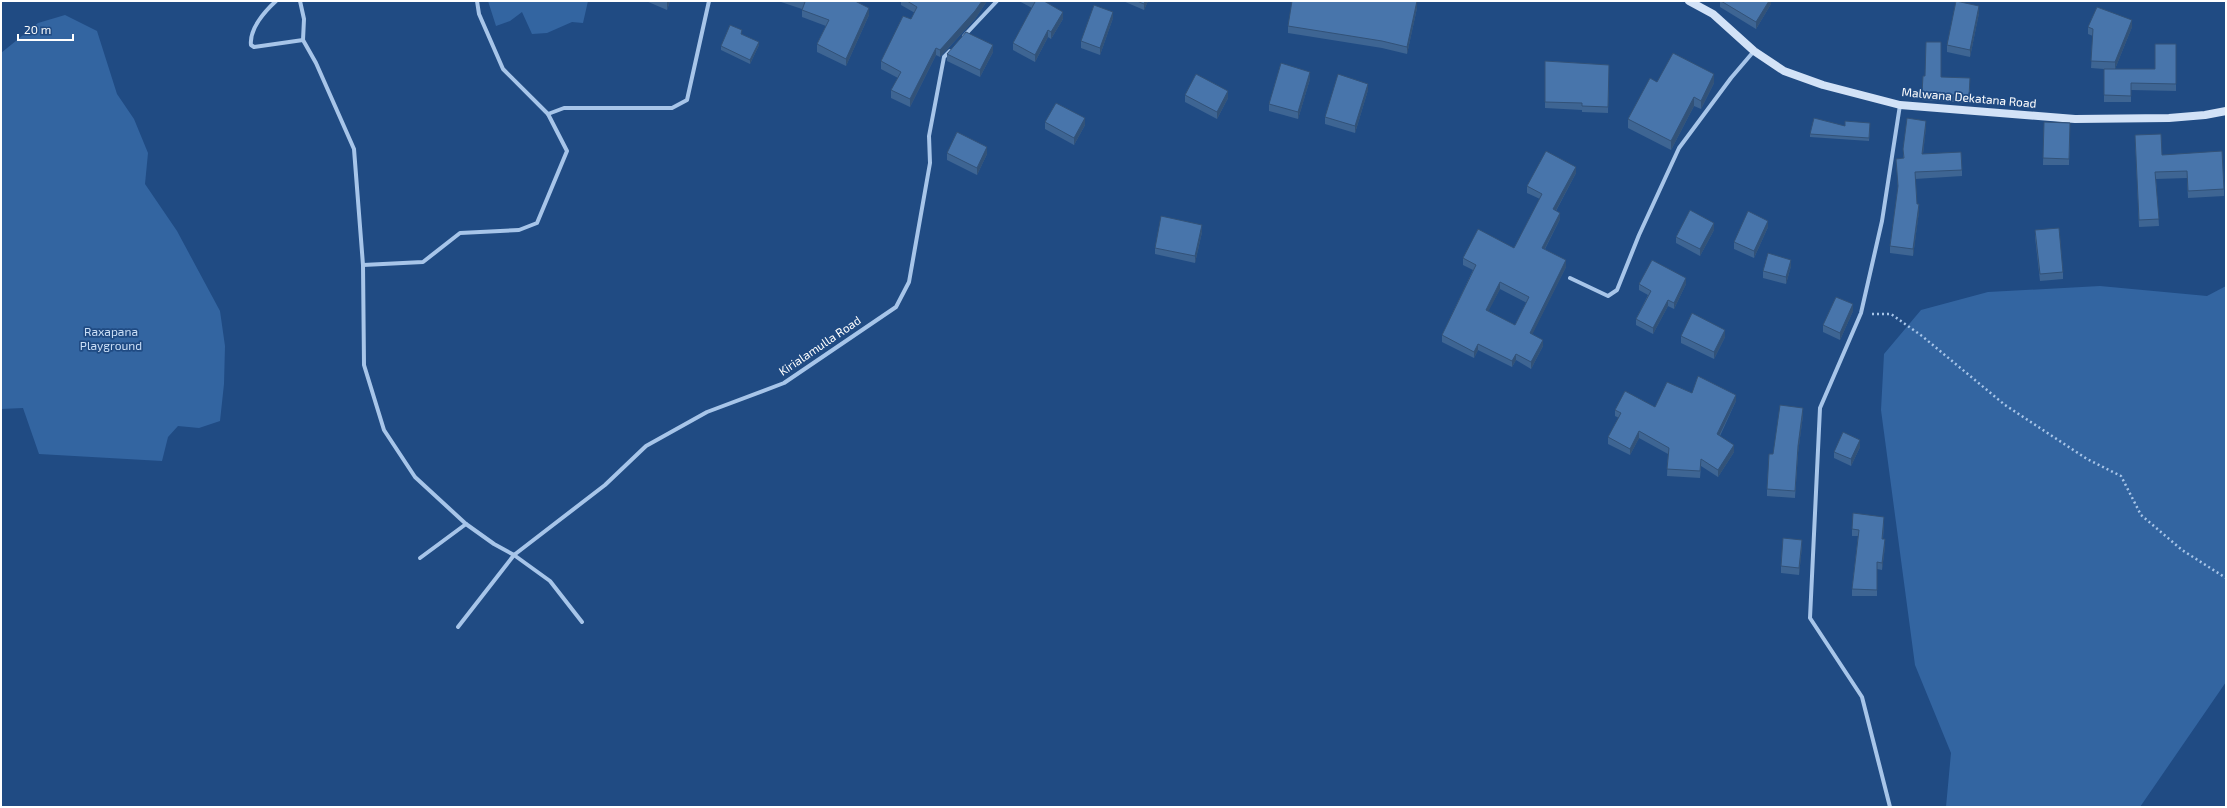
<svg xmlns="http://www.w3.org/2000/svg" width="2227" height="808" viewBox="0 0 2227 808" font-family="'Exo 2',sans-serif">
<style>
.green{fill:#3365a1}
.lines{fill:none;stroke-linecap:round;stroke-linejoin:round}
.path{stroke:#a7c5e9;stroke-width:2.5;stroke-dasharray:2 3;stroke-linecap:butt}
.minor{stroke:#a7c5e9;stroke-width:4}
.secondary{stroke:#d2e2f7;stroke-width:8}
.wall{fill:#3e6593;fill-rule:evenodd}
.shaded-wall{fill:#325278}
.building{fill:#4875ab;stroke:#325278;fill-rule:evenodd}
.labels{text-anchor:middle;stroke-width:3.5;stroke-linejoin:round;paint-order:stroke}
.street-label{font-size:12px;fill:#fff;stroke:#204b83}
.park-label{font-size:12px;fill:#cbdff7;stroke:#204b83}
</style>
<rect width="100%" height="100%" fill="#204b83"/>
<g class="green">
<path d="M488 1H588L583 23 572 22 547 33 532 34 522 12 510 21 496 26Z"/>
<path d="M65 15 97 31 117 94 134 119 148 153 145 184 177 231 220 311 225 346 224 384 220 421 199 428 178 426 168 437 162 461 39 454 23 408 1 409V53L38 23Z"/>
<path d="M2100 286 2207 296 2226 286V682L2140 807H1946L1951 753 1915 665 1881 410 1884 354 1921 310 1988 292Z"/>
</g>
<g class="lines">
<path class="path" d="M1872 314H1891L1922 336 2005 405 2087 459 2121 476 2141 515 2182 550 2226 578"/>
<g class="minor">
<path d="M276 1C265 11 249 29 251 45L254 47 303 40"/>
<path d="M300 1 304 19 303 40 316 63 354 149 363 265 364 365 384 430 415 477 466 524 494 544 514 555 605 485 646 446 707 412 784 383 896 307 909 282 930 163 929 136 944 57 950 51"/>
<path d="M964 36 997 1"/>
<path d="M548 114 564 108H672L687 100 709 1"/>
<path d="M363 265 423 262 460 233 519 230 537 223 567 151 548 114 503 69 479 14 477 1"/>
<path d="M1570 278 1608 296 1617 290 1639 235 1679 148 1731 78 1754 51"/>
<path d="M420 558 466 524"/>
<path d="M458 627 514 555 550 581 582 622"/>
<path d="M1890 807 1862 697 1810 618 1820 408 1861 313 1882 221 1900 105"/>
</g>
<path class="secondary" d="M1689 1 1713 14 1754 51 1784 71 1823 85 1900 105 2075 119 2169 118 2205 115 2226 111"/>
</g>
<g class="wall">
<path d="M646 1H670L667 10Z"/>
<path d="M778 1H855L869 15 846 66 817 52V44L826 26 802 17V9Z"/>
<path d="M901 1H987L975 19 940 57 936 55 910 107 891 98V90L898 78 881 69V61L911 19 915 13 901 5Z"/>
<path d="M1019 1H1044L1063 19 1051 39 1048 37 1035 62 1013 50V43L1032 8Z"/>
<path d="M1123 1H1148L1144 10Z"/>
<path d="M1720 1H1771V4L1756 29 1720 7Z"/>
<path d="M1417 8 1407 54 1382 48 1288 33V26Z"/>
<path d="M1979 13 1970 57 1947 52V45Z"/>
<path d="M1113 18 1100 55 1081 48V41Z"/>
<path d="M2088 27H2132L2115 69H2155L2176 44V91L2131 90V102H2104V69L2091 68 2093 36 2088 34Z"/>
<path d="M742 34 759 45 750 64 721 50V46Z"/>
<path d="M993 52 980 77 947 61V54Z"/>
<path d="M1545 61 1609 65 1608 113 1582 112V110L1545 108Z"/>
<path d="M1925 76 1941 77 1970 85 1969 103 1922 100V93Z"/>
<path d="M1310 79 1298 119 1269 111V104Z"/>
<path d="M1657 82 1714 83 1701 109 1694 106 1671 150 1628 128V119Z"/>
<path d="M1368 90 1355 133 1325 124V117Z"/>
<path d="M1185 95 1228 98 1217 119 1185 102Z"/>
<path d="M1045 122 1085 125 1074 145 1045 129Z"/>
<path d="M2044 122 2070 123 2069 165H2043Z"/>
<path d="M1845 126H1870L1869 141 1810 137V134Z"/>
<path d="M1926 127 1923 154 1962 170V176L1915 179 1917 204 1919 211 1913 256 1890 253V246L1898 189 1896 159 1903 158V149Z"/>
<path d="M2135 135 2162 155 2224 189V196L2188 198 2187 178 2156 179 2159 226 2139 227Z"/>
<path d="M947 153 987 154 977 175 947 160Z"/>
<path d="M1576 173 1556 211 1560 219 1545 249 1566 267 1532 334 1543 346 1531 369 1516 360 1512 367 1478 350 1474 358 1442 342V335L1473 270 1463 265V258L1514 248 1540 199 1527 193V186ZM1500 289 1527 303 1515 325 1488 311Z"/>
<path d="M1768 227 1754 258 1734 249V242Z"/>
<path d="M1714 230 1700 256 1676 243V237Z"/>
<path d="M2035 230 2063 272V279L2040 281 2035 237Z"/>
<path d="M1202 232 1195 263 1155 254V248Z"/>
<path d="M1791 266 1786 284 1763 278V271Z"/>
<path d="M1639 284H1686L1674 309 1668 306 1653 334 1636 325V319L1648 295 1639 290Z"/>
<path d="M1853 311 1840 340 1823 332V325Z"/>
<path d="M1681 336 1725 337 1714 359 1681 343Z"/>
<path d="M1692 393 1736 401 1720 436 1734 452 1718 477 1701 466 1700 478 1667 476 1668 454 1639 438 1630 455 1608 444V437L1619 418 1615 416V410L1655 407Z"/>
<path d="M1803 415 1798 453 1795 498 1767 496V489L1773 454Z"/>
<path d="M1860 447 1851 466 1834 458V452Z"/>
<path d="M1884 524 1883 539 1885 546 1882 570 1877 569V596H1852V589L1858 536H1852V529Z"/>
<path d="M1802 546 1799 575 1781 573V566Z"/>
</g>
<g class="shaded-wall">
<path d="M667 1H670L667 10Z"/>
<path d="M982 1H987L975 19 940 57V50Z"/>
<path d="M1145 1H1148L1144 10V4Z"/>
<path d="M1417 1V8L1407 54V47Z"/>
<path d="M1769 1H1771V4L1756 29V22Z"/>
<path d="M1979 6V13L1970 57V50Z"/>
<path d="M869 8V15L846 66V59Z"/>
<path d="M1063 12V19L1051 39V32Z"/>
<path d="M1113 12V18L1100 55V48Z"/>
<path d="M2132 20V27L2115 69V62Z"/>
<path d="M1048 30V37L1035 62V55Z"/>
<path d="M759 42V45L750 64V60Z"/>
<path d="M993 45V52L980 77V70Z"/>
<path d="M936 48V55L910 107V99Z"/>
<path d="M1310 72V79L1298 119V112Z"/>
<path d="M1714 74V83L1701 109V101Z"/>
<path d="M1368 84V90L1355 133V126Z"/>
<path d="M1228 91V98L1217 119V112Z"/>
<path d="M1694 97V106L1671 150V141Z"/>
<path d="M1085 118V125L1074 145V138Z"/>
<path d="M1926 121V127L1922 161V154Z"/>
<path d="M987 147V154L977 175V168Z"/>
<path d="M1576 167V173L1553 216V209Z"/>
<path d="M1919 204V211L1913 256V249Z"/>
<path d="M1560 213V219L1542 254V248Z"/>
<path d="M1768 221V227L1754 258V251Z"/>
<path d="M1714 223V230L1700 256V249Z"/>
<path d="M1202 225V232L1195 263V256Z"/>
<path d="M1566 260V267L1530 339V333Z"/>
<path d="M1791 260V266L1786 284V277Z"/>
<path d="M1686 278V284L1674 309V303Z"/>
<path d="M1500 282V289L1486 316V310Z"/>
<path d="M1668 300V306L1653 334V328Z"/>
<path d="M1853 304V311L1840 340V333Z"/>
<path d="M1725 330V337L1714 359V352Z"/>
<path d="M1543 340V346L1531 369V362Z"/>
<path d="M1478 344V350L1474 358V352Z"/>
<path d="M1516 354V360L1512 367V361Z"/>
<path d="M1736 395V401L1717 440V434Z"/>
<path d="M1803 408V415L1798 453 1795 498 1798 446Z"/>
<path d="M1639 431V438L1630 455V449Z"/>
<path d="M1860 440V447L1851 466V459Z"/>
<path d="M1734 445V452L1718 477V470Z"/>
<path d="M1884 517V524L1882 546V539Z"/>
<path d="M1885 539V546L1882 570V563Z"/>
<path d="M1802 540V546L1799 575V568Z"/>
</g>
<g class="building">
<path d="M801 1H855L869 8 846 59 817 44 829 20 802 10 805 2Z"/>
<path d="M907 1H982L975 11 940 50 936 48 910 99 891 90 901 72 881 61 903 16 911 19 917 7Z"/>
<path d="M1032 1H1044L1063 12 1051 32 1048 30 1035 55 1013 43 1035 2Z"/>
<path d="M1137 1H1145L1144 4Z"/>
<path d="M1292 1H1417L1407 47 1382 41 1288 26Z"/>
<path d="M1721 1H1769L1756 22Z"/>
<path d="M1956 1 1979 6 1970 50 1947 45Z"/>
<path d="M1094 5 1113 12 1100 48 1081 41Z"/>
<path d="M2097 7 2132 20 2115 62 2091 61 2093 29 2088 27Z"/>
<path d="M730 25 742 30 741 34 759 42 750 60 721 46Z"/>
<path d="M966 32 993 45 980 70 947 54Z"/>
<path d="M1926 42H1941V77L1970 78 1969 96 1922 93 1923 76H1925Z"/>
<path d="M2155 44H2176V84L2131 83V96L2104 95V69H2155Z"/>
<path d="M1673 53 1714 74 1701 101 1694 97 1671 141 1628 119 1650 78 1657 82Z"/>
<path d="M1545 61 1609 65 1608 107 1582 106V103L1545 102Z"/>
<path d="M1281 63 1310 72 1298 112 1269 104Z"/>
<path d="M1196 74 1228 91 1217 112 1185 95Z"/>
<path d="M1338 74 1368 84 1355 126 1325 117Z"/>
<path d="M1056 103 1085 118 1074 138 1045 122Z"/>
<path d="M1814 118 1845 126V121L1870 123 1869 138 1810 134Z"/>
<path d="M1907 118 1926 121 1922 154 1961 152 1962 170 1915 172 1917 204H1919L1913 249 1890 246 1898 186 1896 159 1904 158 1903 149Z"/>
<path d="M2044 122 2070 123 2069 159 2043 158Z"/>
<path d="M957 132 987 147 977 168 947 153Z"/>
<path d="M2161 134 2162 155 2222 151 2224 189 2188 191 2187 171 2155 172 2159 219 2139 220 2135 135Z"/>
<path d="M1546 151 1576 167 1553 209 1560 213 1542 248 1566 260 1530 333 1543 340 1531 362 1516 354 1512 361 1478 344 1474 352 1442 335 1476 265 1463 258 1478 229 1514 248 1542 194 1527 186ZM1500 282 1529 297 1515 325 1486 310Z"/>
<path d="M1690 210 1714 223 1700 249 1676 237Z"/>
<path d="M1748 211 1768 221 1754 251 1734 242Z"/>
<path d="M1161 216 1202 225 1195 256 1155 248Z"/>
<path d="M2059 228 2063 272 2040 274 2035 230Z"/>
<path d="M1768 253 1791 260 1786 277 1763 271Z"/>
<path d="M1652 260 1686 278 1674 303 1668 300 1653 328 1636 319 1651 291 1639 284Z"/>
<path d="M1836 297 1853 304 1840 333 1823 325Z"/>
<path d="M1692 313 1725 330 1714 352 1681 336Z"/>
<path d="M1698 376 1736 395 1717 434 1734 445 1718 470 1701 459 1700 471 1667 469 1669 448 1639 431 1630 449 1608 437 1621 413 1615 410 1625 391 1655 407 1667 382 1692 393Z"/>
<path d="M1780 405 1803 408 1798 446 1795 491 1767 489 1769 454H1773Z"/>
<path d="M1843 432 1860 440 1851 459 1834 452Z"/>
<path d="M1853 513 1884 517 1882 539H1885L1882 563 1877 562V590L1852 589 1859 530 1852 529Z"/>
<path d="M1783 538 1802 540 1799 568 1781 566Z"/>
</g>
<g class="labels">
<g class="street-label">
<text transform="translate(1969 98) rotate(5)" y="4">Malwana Dekatana Road</text>
<text transform="translate(820 346) rotate(-34)" y="4">Kirialamulla Road</text>
</g>
<g class="park-label">
<text x="111" y="336">Raxapana<tspan x="111" dy="14">Playground</tspan></text>
</g>
</g>
<rect width="2227" height="808" fill="none" stroke="#ffffff" stroke-width="4"/>
<path d="M18 34v6h55v-6" fill="none" stroke="#ffffff" stroke-width="2"/>
<text x="24" y="34" font-size="12" fill="#ffffff" stroke="#204b83" stroke-width="3" paint-order="stroke">20 m</text>
</svg>
